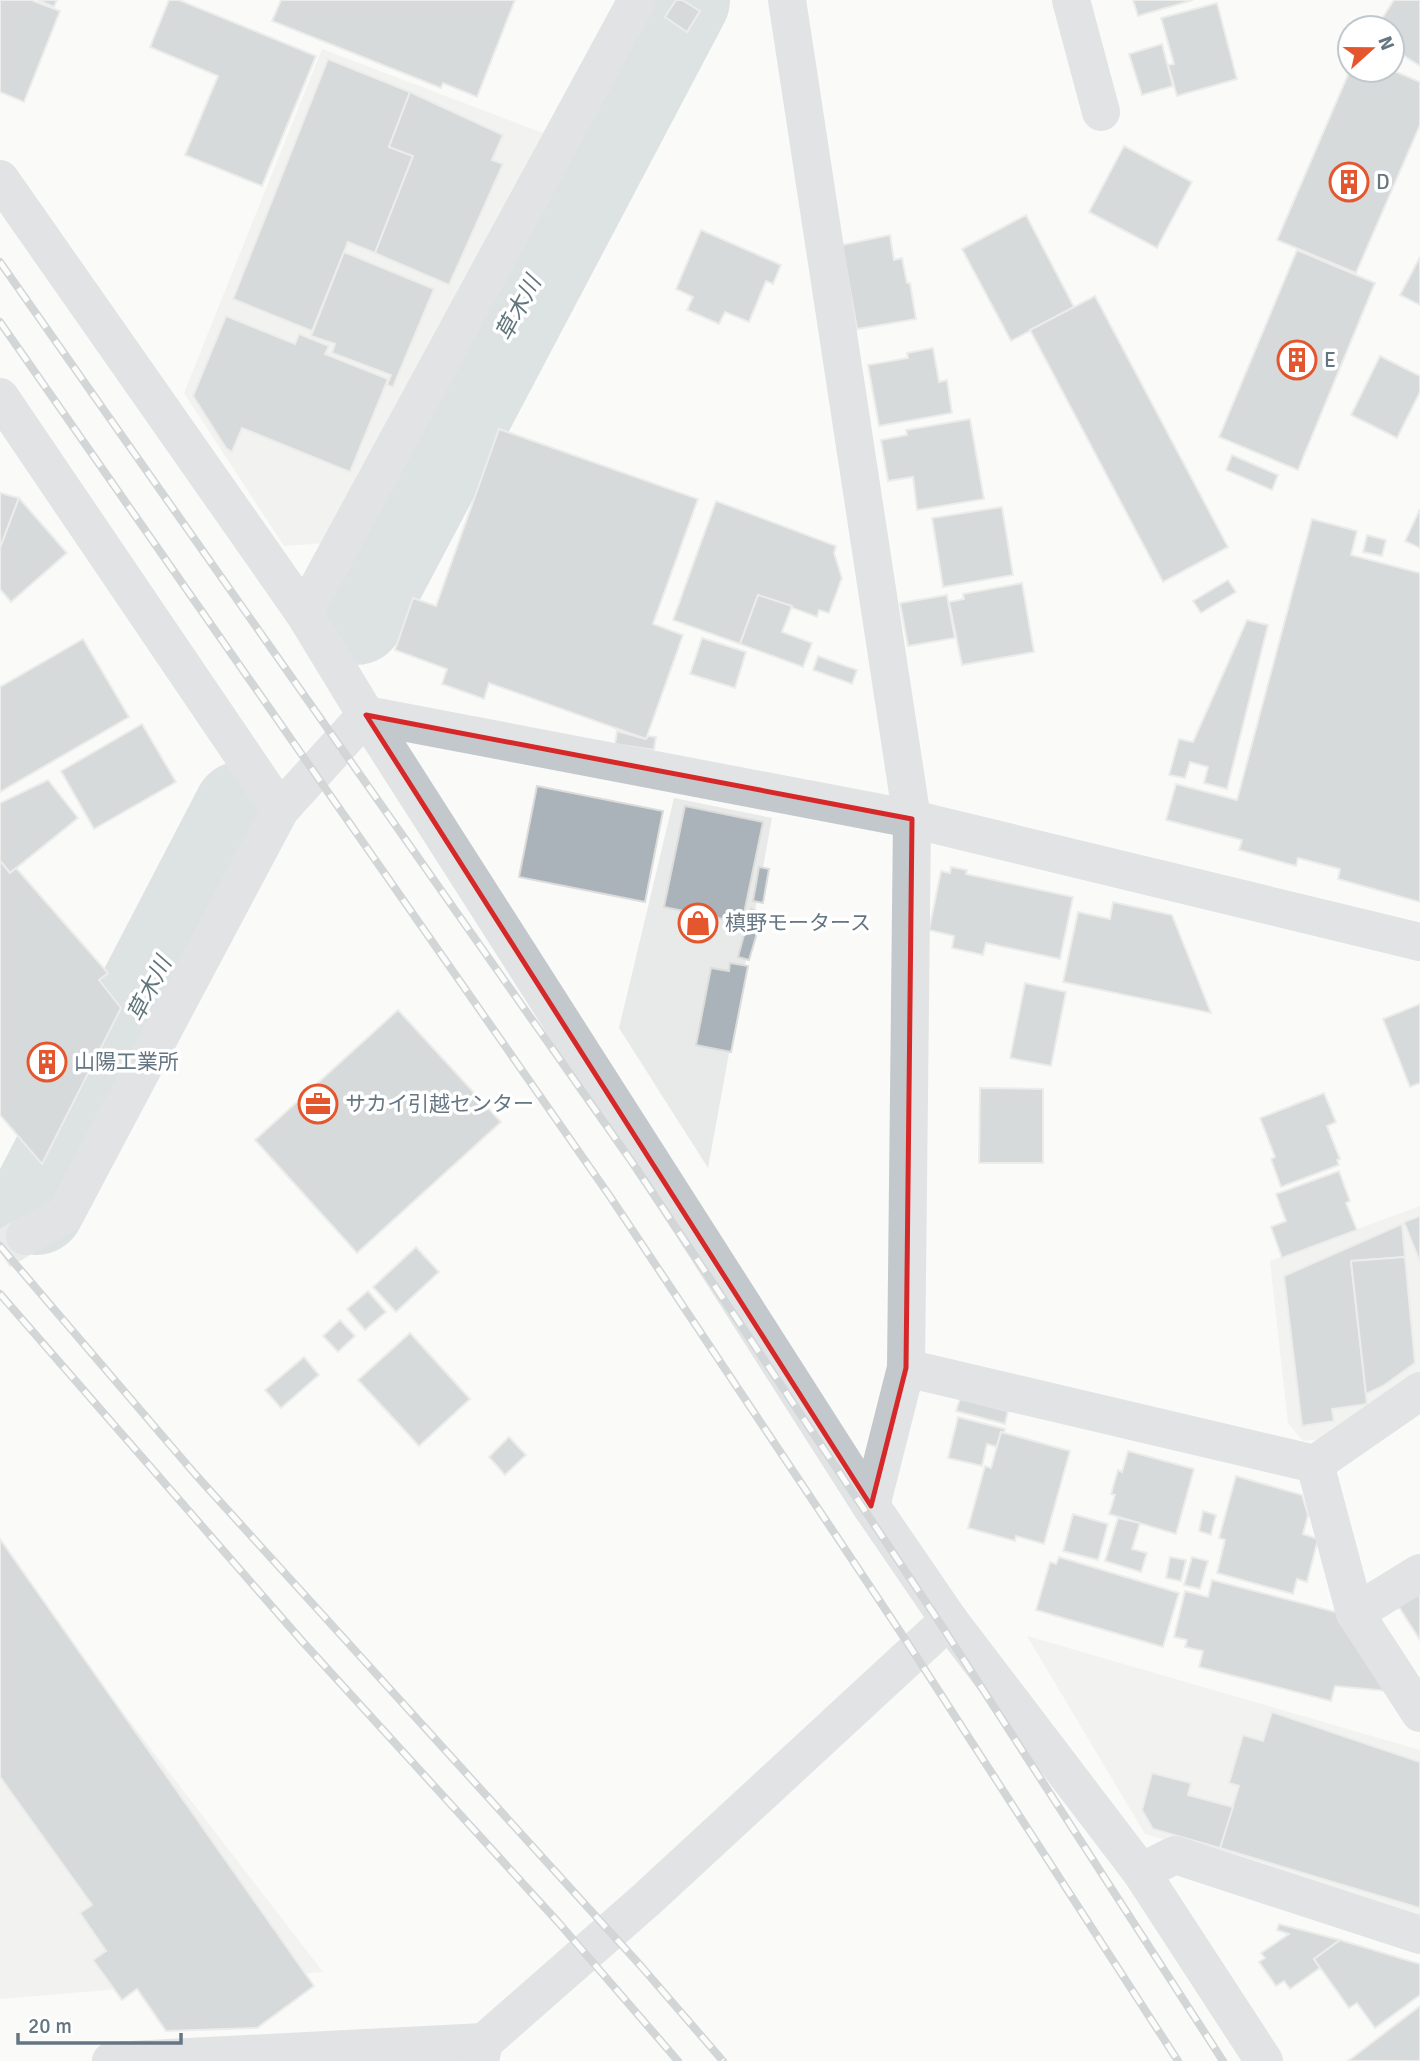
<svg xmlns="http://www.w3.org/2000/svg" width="1420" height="2061" viewBox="0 0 1420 2061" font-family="Signika,'Noto Sans JP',sans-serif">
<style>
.built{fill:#e8e9e9}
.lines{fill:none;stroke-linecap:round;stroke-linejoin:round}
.river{stroke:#bbc7cb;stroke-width:98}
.building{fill:#aab3b9;stroke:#dcdcda;stroke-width:2}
.minor-tunnel{stroke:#d5d9db;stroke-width:38;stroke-dasharray:38 19;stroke-linecap:butt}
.minor{stroke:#c3c8cc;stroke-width:38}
.rail-casing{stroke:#a2aab0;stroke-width:8}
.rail{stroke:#fff;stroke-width:5;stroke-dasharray:16;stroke-linecap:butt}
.marked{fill:none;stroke:#d62828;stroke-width:5;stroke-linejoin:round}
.labels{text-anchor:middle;stroke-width:7;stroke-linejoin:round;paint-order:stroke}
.poi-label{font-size:21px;fill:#657683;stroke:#fff;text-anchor:start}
.water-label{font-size:23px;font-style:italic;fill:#60757c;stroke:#fff}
</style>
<rect width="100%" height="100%" fill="#fafaf8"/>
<g class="built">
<path d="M322 49 543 133 326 543 284 546 184 393Z"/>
<path d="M674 798 772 818 708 1168 619 1028Z"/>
<path d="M1420 1206V1375L1357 1436 1303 1441 1288 1423 1270 1261Z"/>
<path d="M0 1553 323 1972 0 1999Z"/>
<path d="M1027 1636 1420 1750V1916L1145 1834Z"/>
</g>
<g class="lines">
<g class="river">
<path d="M356 616 681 0"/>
<path d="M36 1206 242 810"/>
</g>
</g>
<g class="building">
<path d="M0 0H31L60 11 24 102 0 92Z"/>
<path d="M38 0H57L54 7Z"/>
<path d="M169 0H179L316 56 262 186 185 155 218 76 150 47Z"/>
<path d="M281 0H515L477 97 443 83 441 88 272 21Z"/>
<path d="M676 0H682L700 11 687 32 665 17Z"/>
<path d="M1133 0H1193L1138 16Z"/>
<path d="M1394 0H1420V66L1392 48V28H1376Z"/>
<path d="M1217 3 1237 79 1177 96 1168 65 1174 64 1161 18Z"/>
<path d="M1162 44 1173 86 1142 95 1129 54Z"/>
<path d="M328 59 410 92 389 147 413 156 375 253 348 242 312 331 233 299Z"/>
<path d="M1350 70H1392L1420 82V125L1356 273 1277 240Z"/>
<path d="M410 92 503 135 492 160 503 164 449 285 375 253 413 156 389 147Z"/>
<path d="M1124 146 1192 182 1157 248 1089 212Z"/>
<path d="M1026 215 1074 307 1011 341 962 249Z"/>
<path d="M701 230 781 265 773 284 766 281 749 322 725 312 719 324 687 310 693 297 676 289Z"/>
<path d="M890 235 894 260 902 258 907 283H910L916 319 857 329 842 245Z"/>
<path d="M1297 250 1375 283 1298 470 1219 437Z"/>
<path d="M344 252 434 289 393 387 387 385 391 375 332 353 335 344 311 336Z"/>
<path d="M1420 257V305L1400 295Z"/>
<path d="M1095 296 1228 547 1163 582 1030 330Z"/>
<path d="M226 316 295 344 299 334 329 346 325 354 388 379 350 472 242 428 232 452 226 448 193 396Z"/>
<path d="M933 348 939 382 947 380 952 413 879 426 868 365 908 358 907 353Z"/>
<path d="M1380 356 1420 376V392L1397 438 1351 415Z"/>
<path d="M970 419 984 499 917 510 913 477 888 481 881 440 907 435 906 430Z"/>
<path d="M499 429 698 499 653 624 683 635 646 739 489 683 484 699 442 684 447 669 395 650 413 598 436 606Z"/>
<path d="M1232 455 1278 475 1272 490 1226 470Z"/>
<path d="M0 493 19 498 0 548Z"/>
<path d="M19 498 67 553 11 602 0 589V548Z"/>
<path d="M716 501 836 546 834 553 842 578 829 613 819 610 817 617 758 595 740 644 673 620Z"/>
<path d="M1002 507 1013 575 943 587 932 518Z"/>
<path d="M1420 509V548L1405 541Z"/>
<path d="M1312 519 1357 531 1351 555 1420 573V902L1338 879 1340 869 1298 858 1296 866 1239 850 1242 840 1166 820 1176 784 1237 800Z"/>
<path d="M1367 535 1386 540 1382 556 1363 552Z"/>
<path d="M1228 580 1236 592 1201 613 1193 601Z"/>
<path d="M1022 583 1034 652 962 665 949 602 964 599 963 594Z"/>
<path d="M758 595 792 606 782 632 812 643 803 667 740 644Z"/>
<path d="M947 595 955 638 908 646 900 603Z"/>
<path d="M1247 620 1268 625 1227 789 1204 783 1208 767 1190 762 1185 778 1169 775 1179 739 1193 742Z"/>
<path d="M702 638 746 652 735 688 690 674Z"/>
<path d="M83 639 129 717 0 792V687Z"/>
<path d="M818 656 857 670 852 684 813 670Z"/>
<path d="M142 724 176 782 94 829 61 771Z"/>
<path d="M617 731 646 739 648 736 656 737 654 750 615 744Z"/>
<path d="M48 780 78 818 10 873 0 861V803Z"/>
<path d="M537 786 663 811 645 902 519 877Z"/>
<path d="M685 806 763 822 742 923 664 907Z"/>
<path d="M0 861 10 873 16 868 108 973 99 980 121 1008 42 1164 0 1115Z"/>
<path d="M759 867 769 869 763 903 753 901Z"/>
<path d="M951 867 967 870 966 874 1073 897 1060 959 986 943 983 955 952 948 954 936 929 930 941 871 950 873Z"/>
<path d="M1113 902 1172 915 1211 1013 1063 982 1078 912 1110 919Z"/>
<path d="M751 909 763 913 749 960 738 957Z"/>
<path d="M730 963 748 966 731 1052 696 1045 711 968 729 971Z"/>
<path d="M1025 983 1066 992 1051 1066 1010 1058Z"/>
<path d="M1420 1004V1083L1410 1087 1383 1019Z"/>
<path d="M398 1010 501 1122 357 1253 255 1140Z"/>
<path d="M980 1088 1043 1089V1163H979Z"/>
<path d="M1324 1093 1336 1122 1327 1126 1340 1159 1337 1160 1339 1165 1281 1187 1271 1159 1275 1157 1260 1118Z"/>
<path d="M1339 1171 1350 1201 1346 1203 1357 1230 1282 1258 1271 1227 1286 1221 1276 1194Z"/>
<path d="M1420 1216V1262L1404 1222Z"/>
<path d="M1402 1224 1405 1257 1351 1261 1367 1404 1332 1409 1334 1421 1302 1426 1284 1276Z"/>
<path d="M416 1247 439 1272 396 1312 373 1287Z"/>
<path d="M1405 1257 1415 1363 1383 1386 1366 1394 1351 1261Z"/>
<path d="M368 1291 386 1312 365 1330 347 1309Z"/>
<path d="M340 1320 355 1336 338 1352 323 1336Z"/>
<path d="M410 1333 470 1399 419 1446 358 1380Z"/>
<path d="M304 1357 319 1375 281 1408 265 1390Z"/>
<path d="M960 1399 1008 1411 1005 1424 956 1411Z"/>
<path d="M958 1417 1005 1429 1004 1433 1001 1432 997 1447 987 1444 982 1466 948 1458Z"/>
<path d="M1001 1432 1070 1451 1044 1544 1016 1536 1015 1541 968 1528 985 1466 991 1468Z"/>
<path d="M509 1437 526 1455 505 1475 489 1457Z"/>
<path d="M1128 1451 1194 1469 1176 1534 1109 1514 1115 1495 1111 1494 1118 1470 1122 1472Z"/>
<path d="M1236 1476 1302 1495 1308 1515 1303 1534 1318 1539 1307 1582 1297 1579 1293 1594 1217 1573 1225 1540 1219 1538Z"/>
<path d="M1203 1511 1216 1515 1211 1535 1199 1531Z"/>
<path d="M1073 1514 1108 1524 1098 1560 1063 1551Z"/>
<path d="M1118 1518 1140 1523 1132 1549 1147 1553 1141 1572 1105 1561Z"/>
<path d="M0 1539 314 1986 257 2028 166 2031 137 1989 122 2000 93 1960 106 1951 80 1913 92 1905 0 1777Z"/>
<path d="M1059 1557 1179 1593 1163 1647 1036 1610 1050 1562 1056 1564Z"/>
<path d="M1170 1557 1186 1560 1181 1581 1166 1578Z"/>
<path d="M1192 1557 1208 1561 1200 1589 1184 1585Z"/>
<path d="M1212 1580 1340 1613 1388 1691 1335 1686 1331 1701 1199 1667 1203 1651 1185 1647 1187 1640 1174 1637 1185 1591 1208 1597Z"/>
<path d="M1420 1589V1640L1397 1604Z"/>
<path d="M1272 1712 1420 1762V1908L1220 1848 1239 1786 1229 1783 1243 1735 1263 1741Z"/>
<path d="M1152 1773 1191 1783 1188 1795 1233 1807 1220 1848 1153 1829 1142 1810Z"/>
<path d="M1279 1924 1340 1940 1314 1959 1320 1968 1290 1989 1284 1981 1276 1986 1259 1962 1265 1958 1261 1953 1289 1934 1277 1930Z"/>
<path d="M1340 1940 1420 1964V1995L1375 2028 1357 2003 1349 2008 1314 1959Z"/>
<path d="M1420 2006V2061H1348Z"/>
</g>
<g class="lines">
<path class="minor-tunnel" d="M0 1251 25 1236"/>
<g class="minor">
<path d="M787 0 912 819 906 1368 871 1506"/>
<path d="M1071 0 1101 112"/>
<path d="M0 179 304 613 366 715 871 1506 949 1620 1141 1872 1264 2061"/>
<path d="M0 397 280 810 366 715 912 819 1420 942"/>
<path d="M304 613 637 0"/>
<path d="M25 1236 65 1215 280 810"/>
<path d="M906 1368 1315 1464 1420 1391"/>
<path d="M1315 1464 1355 1613 1420 1713"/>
<path d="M1355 1613 1420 1573"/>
<path d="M1141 1872 1175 1855 1420 1935"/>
<path d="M111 2061 484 2042"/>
<path d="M480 2061 484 2042 647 1899 949 1620"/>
</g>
<defs>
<g id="rail">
<path d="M0 262 634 1165 936 1617 1223 2061"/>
<path d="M0 322 609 1195 907 1642 1178 2061"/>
<path d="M0 1246 195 1474 640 1965 723 2061"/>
<path d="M0 1294 302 1641 558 1922 678 2061"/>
</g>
</defs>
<use href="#rail" class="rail-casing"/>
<use href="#rail" class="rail"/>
</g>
<path d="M0 0H1420V2061H0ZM366 715 912 819 906 1368 871 1506Z" fill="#fafaf8" fill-opacity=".55" fill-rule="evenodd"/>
<path class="marked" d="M366 715 912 819 906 1368 871 1506Z"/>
<defs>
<symbol id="building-ring" viewBox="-11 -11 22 22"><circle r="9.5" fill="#fff" stroke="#e4572e" stroke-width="1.5"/><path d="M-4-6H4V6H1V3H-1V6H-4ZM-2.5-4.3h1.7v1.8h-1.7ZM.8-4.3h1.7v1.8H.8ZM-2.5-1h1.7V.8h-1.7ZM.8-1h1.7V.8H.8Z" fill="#e4572e"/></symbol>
<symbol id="shop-ring" viewBox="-11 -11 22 22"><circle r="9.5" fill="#fff" stroke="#e4572e" stroke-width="1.5"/><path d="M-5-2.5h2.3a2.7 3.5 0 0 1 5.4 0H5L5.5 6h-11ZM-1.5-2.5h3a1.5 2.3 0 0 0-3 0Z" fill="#e4572e"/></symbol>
<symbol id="office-ring" viewBox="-11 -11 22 22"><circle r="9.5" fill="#fff" stroke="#e4572e" stroke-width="1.5"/><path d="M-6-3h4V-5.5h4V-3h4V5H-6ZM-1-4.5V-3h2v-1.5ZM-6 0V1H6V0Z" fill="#e4572e"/></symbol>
</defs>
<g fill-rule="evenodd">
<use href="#building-ring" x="1327" y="160" width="44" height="44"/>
<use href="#building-ring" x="1275" y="338" width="44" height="44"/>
<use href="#shop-ring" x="676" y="901" width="44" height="44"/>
<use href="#building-ring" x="25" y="1040" width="44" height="44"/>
<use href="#office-ring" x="296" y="1082" width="44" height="44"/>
</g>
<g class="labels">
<g class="poi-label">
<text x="1376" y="189">D</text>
<text x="1324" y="367">E</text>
<text x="725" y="930">槙野モータース</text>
<text x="74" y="1069">山陽工業所</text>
<text x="345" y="1111">サカイ引越センター</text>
</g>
<g class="water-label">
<text transform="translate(518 308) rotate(-62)" y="8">草木川</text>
<text transform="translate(149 989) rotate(-63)" y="8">草木川</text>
</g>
</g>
<g transform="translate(1371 49) rotate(69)"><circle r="33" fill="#ffffff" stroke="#c1c8cd" stroke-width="2"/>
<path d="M0-5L12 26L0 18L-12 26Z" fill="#e4572e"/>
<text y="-10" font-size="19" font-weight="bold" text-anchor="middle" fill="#657683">N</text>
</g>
<path d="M18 2033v10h163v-10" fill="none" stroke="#657683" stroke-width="3.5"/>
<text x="28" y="2033" font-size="21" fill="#657683" stroke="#ffffff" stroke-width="5" paint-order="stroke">20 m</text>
</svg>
